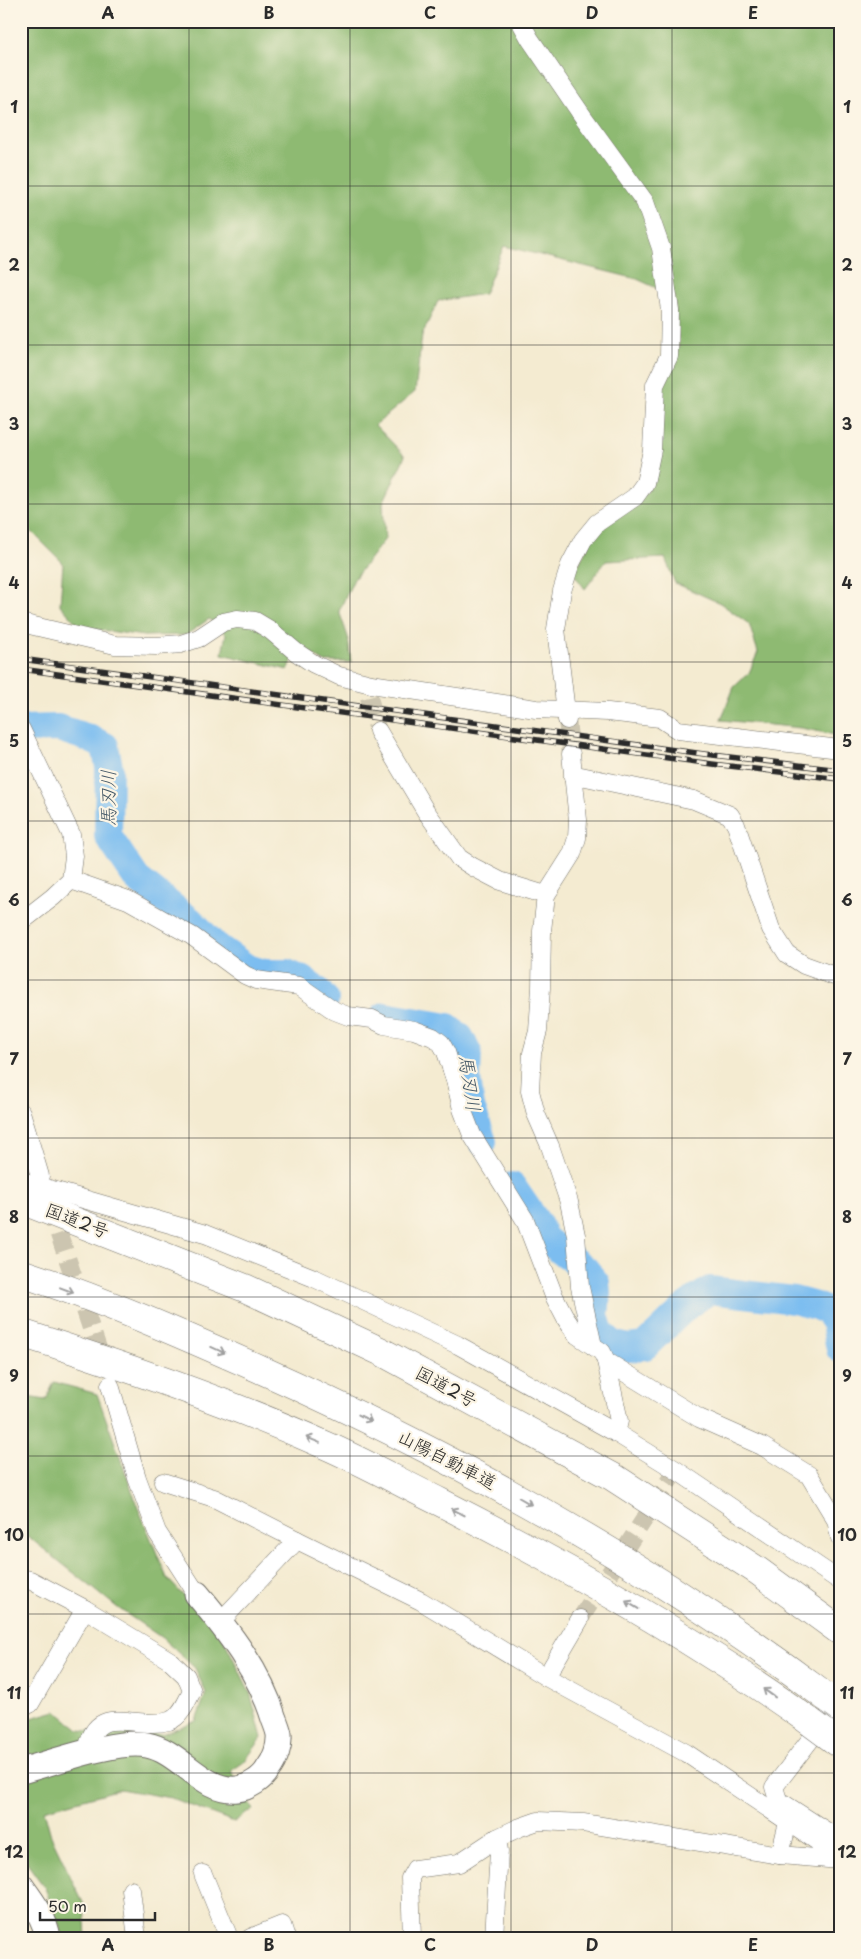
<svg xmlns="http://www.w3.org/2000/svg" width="861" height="1959" viewBox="0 0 861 1959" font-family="'Playpen Sans','Klee One',sans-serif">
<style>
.forest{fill:#8eba72;stroke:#5c724e}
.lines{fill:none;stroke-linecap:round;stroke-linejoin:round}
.river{stroke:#7bbdf0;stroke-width:28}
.street-tunnel{stroke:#ccc5b0;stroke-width:18;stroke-dasharray:18 9;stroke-linecap:butt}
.street-casing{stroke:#716e65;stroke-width:19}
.secondary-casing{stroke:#716e65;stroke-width:27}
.highway-casing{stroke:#716e65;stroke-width:29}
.street{stroke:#fff;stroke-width:18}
.secondary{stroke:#fff;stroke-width:25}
.highway{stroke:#fff;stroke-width:28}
.rail-casing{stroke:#2b2b2b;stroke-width:5.5}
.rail{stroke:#fcf5e5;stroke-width:4;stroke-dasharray:11;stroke-linecap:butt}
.highway-bridge-casing{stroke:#716e65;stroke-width:29;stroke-linecap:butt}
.highway-bridge{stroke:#fff;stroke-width:28}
.oneway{stroke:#a0a0a0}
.grid{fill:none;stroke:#2b2b2b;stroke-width:1;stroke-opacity:0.55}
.labels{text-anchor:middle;stroke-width:4.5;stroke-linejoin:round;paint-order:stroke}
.street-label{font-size:18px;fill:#2b2b2b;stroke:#fcf5e5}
.water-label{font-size:19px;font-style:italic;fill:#435766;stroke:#fcf5e5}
.neatline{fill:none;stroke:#2b2b2b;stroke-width:2}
.grid-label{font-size:16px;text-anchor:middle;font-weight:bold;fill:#2b2b2b}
</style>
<rect width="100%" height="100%" fill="#fcf5e5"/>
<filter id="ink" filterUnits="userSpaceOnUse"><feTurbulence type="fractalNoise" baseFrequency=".02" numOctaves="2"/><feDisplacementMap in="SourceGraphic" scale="10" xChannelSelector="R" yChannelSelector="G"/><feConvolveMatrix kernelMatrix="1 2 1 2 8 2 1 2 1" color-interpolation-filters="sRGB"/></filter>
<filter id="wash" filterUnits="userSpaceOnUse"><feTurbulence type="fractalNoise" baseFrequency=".0096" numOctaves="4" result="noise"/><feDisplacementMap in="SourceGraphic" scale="20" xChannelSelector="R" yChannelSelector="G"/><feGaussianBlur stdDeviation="1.12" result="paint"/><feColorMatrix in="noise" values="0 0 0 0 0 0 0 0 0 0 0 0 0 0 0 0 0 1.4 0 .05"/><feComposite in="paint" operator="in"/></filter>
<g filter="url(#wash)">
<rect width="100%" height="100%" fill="#f4ebd1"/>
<g class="forest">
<path d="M21 21H840V736L801 728 721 720 734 687 749 673 758 652 749 624 720 603 675 583 665 558 606 561 585 589 574 574 594 533 649 490 658 399 679 347 674 296 637 279 504 246 484 294 438 301 422 335 415 392 375 425 405 456 383 503 385 539 354 579 339 611 348 637 351 662H325L299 646 288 670 222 654 226 634 209 619 186 635 144 636 80 627 60 605 63 563 27 527 21 490Z"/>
<path d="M54 1382 97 1394 139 1510 167 1578 223 1638 250 1692 262 1738 244 1762 231 1771 253 1809 234 1822 171 1798 120 1789 44 1810 51 1836 84 1905 86 1938H64L45 1888 21 1855V1724L28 1719 56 1711 79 1730 111 1733 162 1734 196 1721 206 1693 195 1668 162 1638 118 1608 21 1531V1396L46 1400Z"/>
</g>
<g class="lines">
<g class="river">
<path d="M21 729 58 728 86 737 105 746 109 767 108 836 137 879 191 921 213 944 247 968 264 973H287L301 979 318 991 325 999"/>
<path d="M384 1016 448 1027 460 1037 468 1052 467 1079 471 1107 483 1142"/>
<path d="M512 1186 538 1224 545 1239 585 1269 596 1283 597 1293 595 1316 600 1332 613 1344 628 1348 645 1346 689 1304 710 1290 794 1300 816 1306 827 1311 835 1323 840 1349"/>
</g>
</g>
</g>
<g filter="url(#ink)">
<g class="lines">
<g class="street-tunnel">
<path d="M369 697 378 731"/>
<path d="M567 720 571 754"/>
<path d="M50 1208 104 1366"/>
<path d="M580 1619 676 1470"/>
</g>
<defs>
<g id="street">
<path d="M520 21 530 39 584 118 645 202 661 248 670 310 669 356 655 385 652 450 645 483 635 497 597 523 583 540 570 565 562 591 556 629 567 720"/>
<path d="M21 623 115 645 156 646 181 644 199 638 223 622 237 619 255 621 270 630 296 652 314 664 339 676 371 684 536 709 608 712 660 718 678 730 840 749"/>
<path d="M21 729 71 834 74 856 71 880 53 897 21 922"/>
<path d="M378 731 425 810 459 858 473 867 500 881 546 895"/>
<path d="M571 754 578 820 577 838 572 854 546 895 542 931 541 988 538 1031 532 1053 530 1091 536 1114 550 1146 569 1202 576 1235 580 1287 593 1346"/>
<path d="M573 777 581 776 694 800 730 815 736 825 771 929 787 954 804 965 840 978"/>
<path d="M71 880 128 900 192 936 245 975 256 980 299 986 335 1011 348 1016 372 1019 384 1025 414 1030 433 1037 441 1043 446 1052 455 1080 462 1109 472 1135 525 1220 554 1296 566 1319 577 1335 602 1352 606 1361 619 1421 616 1433"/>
<path d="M21 1112 40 1176"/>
<path d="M21 1181 205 1234 314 1278 458 1345 616 1433 676 1470 840 1581"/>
<path d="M606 1361 699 1418 762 1446 809 1475 836 1520 840 1538"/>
<path d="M110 1385 137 1478 157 1532 197 1594"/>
<path d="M163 1482 214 1498 297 1540"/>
<path d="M21 1578 30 1580 85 1609 169 1660 186 1676 192 1691C187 1701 181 1717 169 1721 135 1731 94 1699 87 1753"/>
<path d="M220 1622 297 1540 421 1601 546 1677 686 1753 826 1847 835 1859"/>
<path d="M546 1677 580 1619"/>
<path d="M840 1701 774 1787 778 1800 840 1840"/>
<path d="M21 1707 30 1704 85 1609"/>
<path d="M780 1855 788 1822 795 1814"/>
<path d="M203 1874 229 1938"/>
<path d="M131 1890 137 1938"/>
<path d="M250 1938 282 1925 286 1938"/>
<path d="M412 1938 410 1878 415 1869 459 1863 497 1838 518 1828 538 1821 583 1823 780 1855 840 1860"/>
<path d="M494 1938 499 1851 497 1838"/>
</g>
<g id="secondary">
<path d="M21 1771C52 1763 117 1739 147 1745 180 1751 202 1792 237 1789 249 1788 263 1778 268 1769 275 1760 280 1746 279 1734 278 1729 276 1724 274 1719 260 1672 228 1631 197 1594"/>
<path d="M21 1886C32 1901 45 1918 48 1938"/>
</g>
<g id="highway">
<path d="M21 1200 245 1288 382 1352 613 1477 758 1571 840 1631"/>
<path d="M21 1273C104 1300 185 1336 264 1371 462 1460 652 1566 826 1697"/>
<path d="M21 1333C124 1366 226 1401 325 1445 364 1462 401 1483 440 1502 568 1567 692 1637 809 1721"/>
</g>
</defs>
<use href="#street" class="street-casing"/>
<use href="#secondary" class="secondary-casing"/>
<use href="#highway" class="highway-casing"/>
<use href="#street" class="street"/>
<use href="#secondary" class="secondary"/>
<use href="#highway" class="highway"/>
<defs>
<g id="rail">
<path d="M21 659 704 754 840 770"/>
<path d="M21 669 712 764 840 779"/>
</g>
</defs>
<use href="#rail" class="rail-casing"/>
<use href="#rail" class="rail"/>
<defs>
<g id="highway-bridge">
<path d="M826 1697 840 1707"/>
<path d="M809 1721 840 1744"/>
</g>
</defs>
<use href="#highway-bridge" class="highway-bridge-casing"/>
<use href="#highway-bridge" class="highway-bridge"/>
</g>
<defs><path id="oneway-shaft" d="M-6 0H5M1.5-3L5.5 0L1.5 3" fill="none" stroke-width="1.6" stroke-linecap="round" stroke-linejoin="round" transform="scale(1.25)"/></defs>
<g class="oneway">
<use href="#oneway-shaft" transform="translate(67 1290) rotate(21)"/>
<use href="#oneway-shaft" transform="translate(218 1350) rotate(24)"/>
<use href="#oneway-shaft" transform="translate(365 1418) rotate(27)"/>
<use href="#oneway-shaft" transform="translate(313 1440) rotate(-158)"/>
<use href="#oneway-shaft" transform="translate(525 1501) rotate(30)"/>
<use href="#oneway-shaft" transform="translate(458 1512) rotate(-153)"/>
<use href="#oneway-shaft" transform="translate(632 1605) rotate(-149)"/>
<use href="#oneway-shaft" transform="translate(769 1693) rotate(-144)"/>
</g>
</g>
<path class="grid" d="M189 21V1938M350 21V1938M511 21V1938M672 21V1938M21 186H840M21 345H840M21 504H840M21 662H840M21 821H840M21 980H840M21 1138H840M21 1297H840M21 1456H840M21 1614H840M21 1773H840"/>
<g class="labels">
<g class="street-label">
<text transform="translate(77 1221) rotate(21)" y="6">国道2号</text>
<text transform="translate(446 1387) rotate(28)" y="6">国道2号</text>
<text transform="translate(447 1460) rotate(27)" y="6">山陽自動車道</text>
</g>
<g class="water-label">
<text transform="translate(108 798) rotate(-90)" y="7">馬刃川</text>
<text transform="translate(470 1083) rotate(82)" y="7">馬刃川</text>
</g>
</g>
<rect width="861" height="1959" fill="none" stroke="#fcf5e5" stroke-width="55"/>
<path d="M40 1912v8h115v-8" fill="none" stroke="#2b2b2b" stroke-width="2.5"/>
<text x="48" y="1912" font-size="15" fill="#2b2b2b" stroke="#fcf5e5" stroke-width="4" paint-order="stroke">50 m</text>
<rect x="28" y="28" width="806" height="1904" class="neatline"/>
<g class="grid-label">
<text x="108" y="19">A</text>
<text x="269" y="19">B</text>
<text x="430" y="19">C</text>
<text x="592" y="19">D</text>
<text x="753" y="19">E</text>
<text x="14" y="113">1</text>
<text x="847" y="113">1</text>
<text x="14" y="271">2</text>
<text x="847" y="271">2</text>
<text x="14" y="430">3</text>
<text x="847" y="430">3</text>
<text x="14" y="589">4</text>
<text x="847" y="589">4</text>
<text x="14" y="747">5</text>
<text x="847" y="747">5</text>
<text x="14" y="906">6</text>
<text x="847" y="906">6</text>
<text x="14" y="1065">7</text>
<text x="847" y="1065">7</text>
<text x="14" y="1223">8</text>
<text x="847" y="1223">8</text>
<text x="14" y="1382">9</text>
<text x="847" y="1382">9</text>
<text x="14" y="1541">10</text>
<text x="847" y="1541">10</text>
<text x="14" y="1699">11</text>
<text x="847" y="1699">11</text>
<text x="14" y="1858">12</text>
<text x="847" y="1858">12</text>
<text x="108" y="1951">A</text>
<text x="269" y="1951">B</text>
<text x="430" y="1951">C</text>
<text x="592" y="1951">D</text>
<text x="753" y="1951">E</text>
</g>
</svg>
